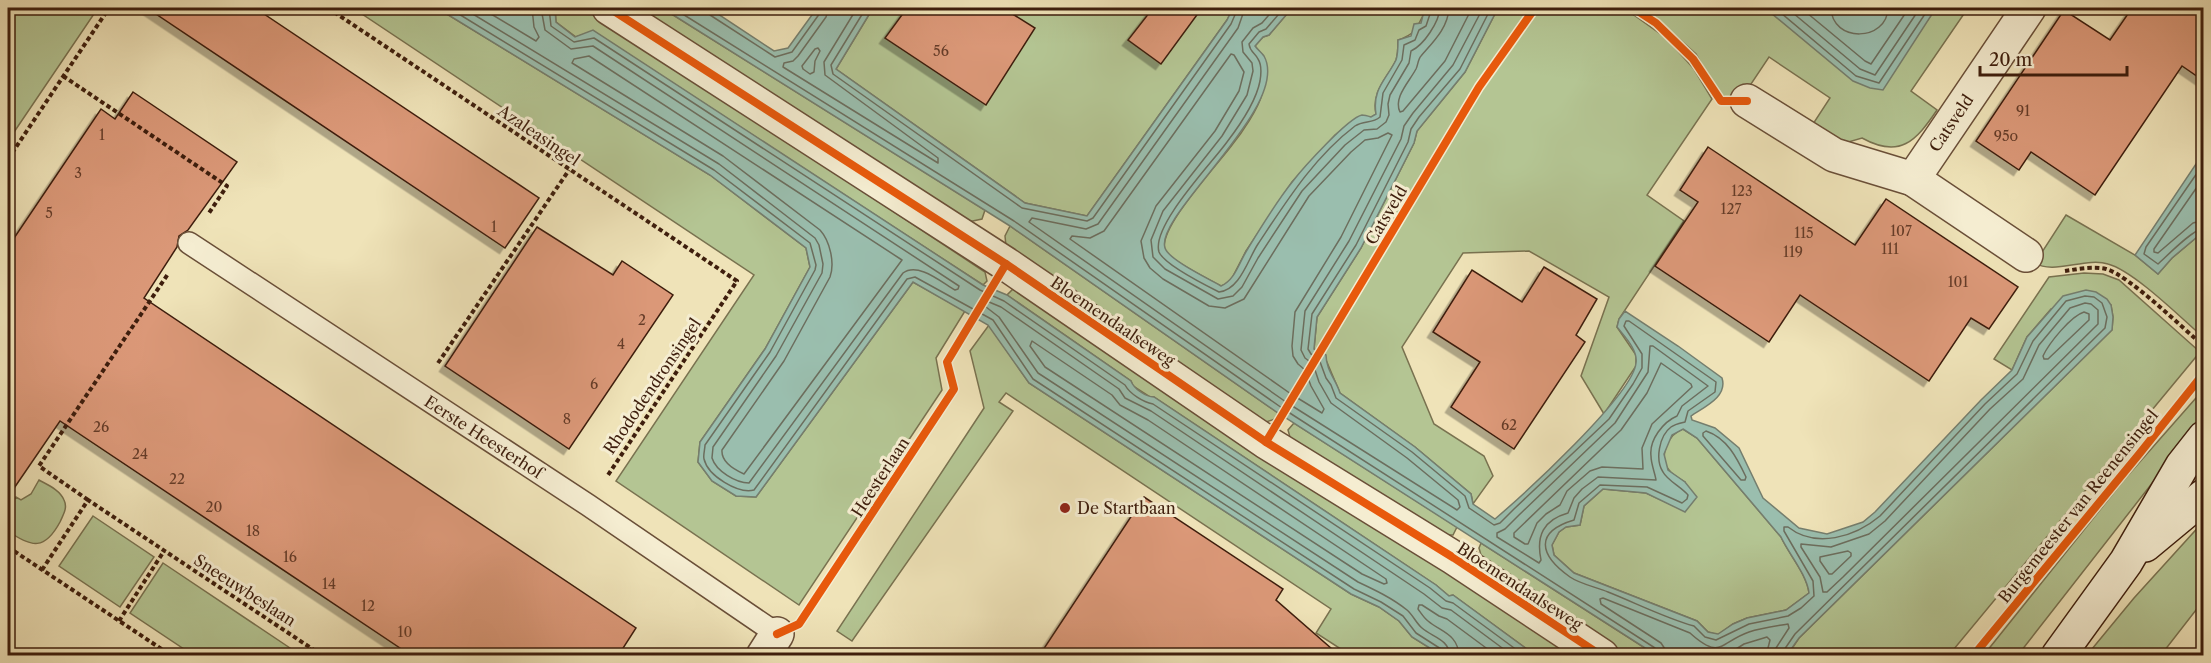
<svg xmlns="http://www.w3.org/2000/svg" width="2211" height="663" viewBox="0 0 2211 663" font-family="'Libre Caslon Text',serif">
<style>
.green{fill:#b4c593;stroke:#797250;stroke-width:1.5}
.water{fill:#9abeae;stroke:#757e6e;stroke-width:1.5;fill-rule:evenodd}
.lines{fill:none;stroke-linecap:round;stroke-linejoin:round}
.shore{stroke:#6c6e5e;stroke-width:1.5}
.building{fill:#db9878;stroke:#3e1e0d;stroke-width:1.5;filter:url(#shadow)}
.lane-casing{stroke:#6a4f38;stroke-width:24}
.street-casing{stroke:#6a4f38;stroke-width:36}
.secondary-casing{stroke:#3e1e0d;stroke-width:36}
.path{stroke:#3e1e0d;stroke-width:4;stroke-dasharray:4.5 3;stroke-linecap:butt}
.lane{stroke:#f5edd1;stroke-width:21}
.street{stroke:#f5edd1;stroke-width:33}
.secondary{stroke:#f5edd1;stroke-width:33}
.cycleway-casing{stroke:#f5edd1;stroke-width:11}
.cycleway{stroke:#e8590c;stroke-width:8}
.poi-dot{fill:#8f2418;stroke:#f5edd1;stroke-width:2}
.labels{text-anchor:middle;stroke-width:6;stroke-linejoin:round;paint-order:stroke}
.number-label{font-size:14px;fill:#653c28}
.street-label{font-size:16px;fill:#3e1e0d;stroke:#f5edd1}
.poi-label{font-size:16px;fill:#3e1e0d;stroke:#f5edd1;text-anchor:start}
</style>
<defs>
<filter id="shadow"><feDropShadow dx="-5.5" dy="5.5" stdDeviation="0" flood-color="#0004"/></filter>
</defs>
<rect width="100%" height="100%" fill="#efe3b8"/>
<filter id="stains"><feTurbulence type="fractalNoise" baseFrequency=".00333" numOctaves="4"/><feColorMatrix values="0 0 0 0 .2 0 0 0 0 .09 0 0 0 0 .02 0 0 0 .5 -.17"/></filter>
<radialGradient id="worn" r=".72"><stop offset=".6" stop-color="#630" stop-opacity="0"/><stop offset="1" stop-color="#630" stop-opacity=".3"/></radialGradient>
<g class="green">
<path d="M8 8H98L8 141Z"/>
<path d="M353 8H437L710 175 806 248 810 267 765 349 700 442 698 462 712 481 736 496 756 497 913 282 965 311 936 358 942 390 799 605 616 481 754 275Z"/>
<path d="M555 8H585L985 272 987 281 983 285 593 31 576 37 556 22Z"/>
<path d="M636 8H662L985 210 982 219 968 222Z"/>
<path d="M873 8H1233L1227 20 1087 216 1025 203 836 69Z"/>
<path d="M1292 8H1430C1415 19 1425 31 1398 40 1398 46 1398 54 1396 60 1387 79 1371 91 1376 114L1372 117 1353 121 1335 135 1292 182 1246 251 1232 278 1227 284 1221 286C1209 279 1173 262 1166 252 1153 233 1219 163 1232 145 1242 133 1258 109 1262 94 1266 83 1264 68 1264 57L1255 46 1263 37 1269 35Z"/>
<path d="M1498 8H1624L1666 38 1694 69 1712 99 1647 195 1684 221 1619 319 1617 327 1636 355V366L1604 414 1581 376 1609 297 1529 251 1463 253 1402 347 1434 424 1484 456 1493 476 1473 504 1471 494 1415 447 1340 393 1326 360 1314 349 1317 317 1361 248 1414 143 1417 131 1465 72Z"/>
<path d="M1640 8H1765L1788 26 1927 21 1936 8H1968L1911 91 1937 110C1916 141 1900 159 1862 138L1838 145 1811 127 1830 98 1769 57 1737 105 1717 92 1696 54 1658 20Z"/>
<path d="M2066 215 2135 255 2158 274 2172 258 2203 232V337C2181 318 2134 271 2108 264 2086 257 2053 275 2035 263Z"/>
<path d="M1010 226 1278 413 1275 419 1263 423 1006 246 1005 236Z"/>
<path d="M2084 273 2103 274 2119 280 2200 352 1949 655 1787 656 1799 638 2112 330 2113 317 2111 305 2051 309 2027 337 2012 370 1994 359 2049 277Z"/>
<path d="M1013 289 1573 655H1535L1453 595 1449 596 1436 585 1154 397H1150L1133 386 1131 381 1007 295Z"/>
<path d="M989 325 1029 383 1351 594 1379 607 1399 621 1412 637 1441 655H1350L1316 633 1331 609 1006 393 999 402 1013 411 852 641 837 631 984 408 970 351Z"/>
<path d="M2203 390V418L2018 655 1983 656 2123 481Z"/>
<path d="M1294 423 1457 527 1453 535H1439L1291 441 1288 430Z"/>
<path d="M1683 429 1697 438 1781 537C1789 555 1807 574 1809 593L1786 610 1747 618 1733 624 1718 635 1708 632 1697 621 1574 573 1554 555 1552 545 1559 532 1566 527 1580 525 1584 506 1603 489 1646 493 1685 511V482C1680 479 1672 475 1669 470 1658 457 1668 434 1683 429Z"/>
<path d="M39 480C48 485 60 490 64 500 68 508 63 515 60 522 45 550 32 548 8 531V509L16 497 21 500 31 494Z"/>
<path d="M93 516 154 557 120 607 59 566Z"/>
<path d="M2203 522V601L2161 655H2087L2134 598Z"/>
<path d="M1481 543 1656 655H1625L1483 562 1479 548Z"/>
<path d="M163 563 299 654 298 655H193L130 613Z"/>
</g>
<g class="water">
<path d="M437 8H555L556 22 575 37 593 30 983 285 1007 295 1131 381C1134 389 1146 397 1154 397L1436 585 1449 596 1453 595 1535 655H1441L1412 637 1399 621 1379 607 1351 594 1029 383 988 325 913 282 756 497 736 496 712 481 698 462 700 442 765 349 810 267 806 248 710 175Z"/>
<path d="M662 8H709L774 51 788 48 817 8H873L836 69 1025 203 1087 216 1227 20 1233 8H1292L1269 35 1263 37 1255 46C1257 49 1262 53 1264 56 1292 106 1154 215 1165 248 1169 260 1209 279 1221 286 1235 280 1239 263 1247 250 1261 227 1276 202 1293 181 1303 168 1348 118 1362 115 1365 115 1368 116 1371 117L1376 114C1372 89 1386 80 1396 60 1398 54 1398 46 1398 40L1411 36 1414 24 1421 23 1424 11 1430 8H1498L1465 72 1417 131 1414 143 1361 248 1317 317 1314 349 1326 355C1326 370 1336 380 1340 393L1415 447 1471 494 1473 504 1495 519C1523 495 1633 395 1636 363 1638 350 1625 337 1617 327L1619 319 1625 311 1678 346 1722 378C1728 397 1704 407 1691 416L1692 420 1715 428 1739 448 1763 498 1799 528 1827 534 1863 522 1875 512 1981 400 2012 370 2027 337 2063 296 2086 290 2096 292 2107 299 2111 305 2113 317 2112 330 1799 638 1787 655H1656L1278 413 1010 226ZM1683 429 1697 438 1781 537C1789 554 1807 575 1809 593L1786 610 1747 618 1733 624 1718 634 1708 632 1697 621 1574 573 1554 555 1552 545 1559 532 1566 527 1580 525 1584 506 1603 489 1646 493 1685 512 1697 497 1685 482 1668 470 1664 454 1672 435Z"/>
<path d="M1765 8H1850L1857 12 1878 8H1936L1883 90 1870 88 1853 81Z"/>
<path d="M2203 156V232L2172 258 2158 274 2135 255 2200 158Z"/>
</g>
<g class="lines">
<g class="shore">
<path d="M449 8 714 170 810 243 816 265 815 270 770 352 705 445C705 449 703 455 704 459 708 476 738 494 754 490L907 279 915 277 993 320 1033 379 1354 589 1381 602 1403 616 1416 633 1441 649 1443 656"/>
<path d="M463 8 719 164 815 238 819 245 823 264 822 273 776 356 713 447C713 448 712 457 712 458 716 471 736 483 749 483L903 273C918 262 941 282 955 290L958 289 959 286 593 46 571 49 545 30 541 8"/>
<path d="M481 8 536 41 539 37 534 27 532 8"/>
<path d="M549 8 551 26 574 42 594 38 980 290 1004 301 1125 385C1130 394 1143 402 1153 404L1430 588 1446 601 1453 603 1525 656"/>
<path d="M673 8 1014 221 1282 408 1655 648 1658 656"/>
<path d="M707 8 710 15 775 57 792 52 820 13 821 8"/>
<path d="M829 8 826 17 798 56 793 61 784 63 783 67 938 163V158L825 75 824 62 857 8"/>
<path d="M866 8 831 65 833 74 1022 208 1087 221 1093 218 1231 24 1238 8"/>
<path d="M1245 8 1238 28 1098 224 1086 229 1032 218 1029 222 1286 402 1457 510 1460 507 1458 500 1407 458 1331 403 1319 382 1313 364 1305 358 1301 350 1305 311 1349 241 1401 139 1404 126 1413 113 1453 65 1483 8"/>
<path d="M1275 8 1262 23 1253 28 1242 42 1243 52 1252 63 1253 71 1247 95 1222 136 1163 211 1151 240 1153 257 1165 269 1218 299 1233 296 1242 287 1258 258 1302 191 1345 145 1364 130 1377 129 1386 122 1389 115 1388 104 1390 95 1409 63 1411 51C1424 45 1439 22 1440 8"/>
<path d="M1284 8 1266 29 1259 32 1249 44C1250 52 1255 53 1258 59 1262 65 1261 75 1260 81 1256 102 1240 125 1227 142 1212 163 1151 226 1159 252 1164 264 1207 286 1219 292 1240 290 1248 259 1258 244 1286 202 1314 157 1355 126 1364 120 1372 124 1380 117L1383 93 1402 60 1404 45 1415 40 1419 30 1426 26 1432 8"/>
<path d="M1449 8C1448 28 1433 42 1421 56 1418 59 1418 65 1416 69 1409 82 1393 98 1400 112L1403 111 1445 61 1472 8"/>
<path d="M1491 8 1460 69 1419 117 1411 129 1408 142 1356 245 1312 314 1308 349 1311 354 1319 359 1326 378 1331 385 1336 398 1412 452 1465 496 1469 508 1494 525 1500 523 1514 509 1609 419 1633 384 1642 368V354L1624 326 1626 321H1629L1716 382 1715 392 1688 411 1685 422C1681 423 1675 424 1671 427 1659 436 1655 460 1663 472 1667 480 1681 487 1688 495L1687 499 1682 503 1647 487 1600 485 1579 503 1574 520C1534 532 1539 555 1570 577 1580 584 1596 587 1608 592 1636 603 1665 618 1694 626L1705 637 1716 640 1749 624 1788 616 1801 608 1814 596 1813 581 1784 531V527H1788C1816 549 1855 537 1880 516L1985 404 2017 374 2033 341 2066 301 2085 296 2094 297 2102 303 2107 317 2105 328 1795 634 1784 650 1783 656"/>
<path d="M1775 8 1856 76 1879 83 1929 8"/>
<path d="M1787 8 1860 69 1875 75 1920 8"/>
<path d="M1801 8 1865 61 1871 64 1909 8"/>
<path d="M1831 8C1832 43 1887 42 1888 8"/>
<path d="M818 48 820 51 815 61 814 72 810 74 803 69 802 66 815 49Z"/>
<path d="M1231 54 1234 55 1244 72 1239 91 1215 131 1156 206 1141 241 1144 258 1150 268 1163 279 1209 306 1225 308 1244 299 1309 196 1351 152 1365 140 1378 138 1388 133 1392 135 1341 237 1295 312 1292 346 1293 356 1298 364 1305 370 1311 386 1324 409 1322 413 1291 394 1070 239 1072 236 1090 238 1104 231Z"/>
<path d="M589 56 902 260 744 474C735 470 721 462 722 450L784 361 830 277C835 263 830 241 820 230L723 156 572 63 574 59Z"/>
<path d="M2204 163 2146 247 2144 254 2158 264C2167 256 2193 229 2204 228"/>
<path d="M2204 177 2154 249V252L2158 253 2193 223 2204 220"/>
<path d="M2085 303 2091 304 2098 310V324L1843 577 1827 592H1823L1820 577 1801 547V544L1831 547 1869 534 1885 521 1990 409 2023 379 2039 345 2070 308Z"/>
<path d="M2084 312 2089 314V320L2048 359H2044L2043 356C2049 343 2071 316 2084 312Z"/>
<path d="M1032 341 1112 395 1120 405 1148 420 1386 579 1387 583 1384 584 1362 574 1045 367 1030 346Z"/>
<path d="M1650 346H1653L1708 386 1682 406 1677 416C1663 422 1649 440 1651 456 1651 464 1655 473 1656 480L1598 477 1582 489 1574 498 1568 513C1543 520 1536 536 1541 560L1539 563 1497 537V533L1505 529 1519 515 1615 423 1648 372Z"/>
<path d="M1661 363 1691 384 1692 387 1652 424 1642 448 1643 469 1602 467 1590 471 1567 491 1560 505 1546 514 1537 523 1528 544H1525L1514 537V533L1621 430 1647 393Z"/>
<path d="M1706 431C1727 438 1737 458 1746 477L1745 480H1741L1703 436V433Z"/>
<path d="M1848 551 1851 553V556L1832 574H1829L1820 561V557Z"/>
<path d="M1450 656C1449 639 1432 637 1422 628 1416 623 1413 615 1407 610 1392 598 1375 590 1358 582L1038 373 999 317 986 307V303L989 302 1001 307 1119 389 1125 398 1151 411 1424 594 1442 608 1451 610 1513 656"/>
<path d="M1459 656C1458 634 1441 632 1428 621 1424 618 1421 613 1418 609L1419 605H1422L1439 616 1447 619 1497 656"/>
<path d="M1666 656 1665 649 1661 643 1601 604 1600 599 1603 598 1690 633C1721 661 1720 642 1749 632 1761 628 1776 626 1788 624L1789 628 1776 648 1775 656"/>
<path d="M1725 656 1744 644 1767 637 1770 640 1766 656"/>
</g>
</g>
<g class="building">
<path d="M147 8H255L539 198 505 248Z"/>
<path d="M907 8H1003L1035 28 986 105 885 38Z"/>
<path d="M1153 8H1202L1161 64 1128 40Z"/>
<path d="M2132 8H2204V81L2182 66 2095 195 2031 152 2019 170 1976 141 2064 10 2110 40Z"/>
<path d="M133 92 237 162 188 230 179 236 177 247 144 298 636 628 618 656H412L60 421 8 497V247L101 109 115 119Z"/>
<path d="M1708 147 1855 245 1886 199 2018 287 1989 329 1971 318 1929 381 1800 295 1769 342 1655 266 1698 202 1680 190Z"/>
<path d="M537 227 613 275 622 261 673 295 569 449 445 366Z"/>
<path d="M1544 267 1597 299 1576 335 1585 342 1514 449 1451 407 1480 362 1433 332 1472 270 1522 302Z"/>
<path d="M1144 497 1283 589 1276 600 1340 656H1039Z"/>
</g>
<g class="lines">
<defs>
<path id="lane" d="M189 243 588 505 777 634"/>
<g id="street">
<path d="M609 8 1006 264 1266 442 1454 558 1602 656"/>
<path d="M1747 101 1834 155 1913 179 2026 255"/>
<path d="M1913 179 2029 8"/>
<path d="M763 656 777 634"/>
</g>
<g id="secondary">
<path d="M2145 545 2204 496"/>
<path d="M2058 656 2126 562 2182 466 2204 438"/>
</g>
</defs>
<use href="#lane" class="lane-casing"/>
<use href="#street" class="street-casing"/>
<use href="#secondary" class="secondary-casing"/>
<g class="path">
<path d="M328 8 737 281 608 475"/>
<path d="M63 76 227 186 209 213"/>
<path d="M8 159 109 8"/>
<path d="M2065 271C2078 269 2093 266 2106 269 2130 276 2182 328 2204 346"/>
<path d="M438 363 569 170"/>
<path d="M88 500 39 466 168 274"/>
<path d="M8 547 172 656"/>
<path d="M42 570 88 500 323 656"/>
<path d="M119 621 164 551"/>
<path d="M307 656 312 648"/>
</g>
<use href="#lane" class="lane"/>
<use href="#street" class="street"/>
<use href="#secondary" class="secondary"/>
<defs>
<g id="cycleway">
<path d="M609 8 1006 264 1266 442 1454 558 1602 656"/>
<path d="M1633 8 1656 23 1693 59 1721 101H1747"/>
<path d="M1266 442 1479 87 1535 8"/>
<path d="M777 634 799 624 954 389 947 362 1006 264"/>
<path d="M1973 656 2140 453 2204 373"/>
</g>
</defs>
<use href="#cycleway" class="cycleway-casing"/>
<use href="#cycleway" class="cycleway"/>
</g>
<circle class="poi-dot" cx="1065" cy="508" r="6"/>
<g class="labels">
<g class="number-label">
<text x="941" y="56">56</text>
<text x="2023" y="116">91</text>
<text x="102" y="140">1</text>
<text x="2006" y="141">95o</text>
<text x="78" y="178">3</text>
<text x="1742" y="196">123</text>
<text x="1731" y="214">127</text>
<text x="49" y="218">5</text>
<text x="494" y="232">1</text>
<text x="1901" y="236">107</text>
<text x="1804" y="238">115</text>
<text x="1890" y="254">111</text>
<text x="1793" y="257">119</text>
<text x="1958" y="287">101</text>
<text x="642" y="325">2</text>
<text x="621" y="349">4</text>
<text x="594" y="389">6</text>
<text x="567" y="424">8</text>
<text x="1509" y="430">62</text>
<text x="101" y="432">26</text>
<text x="140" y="459">24</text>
<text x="177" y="484">22</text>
<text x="214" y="512">20</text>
<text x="253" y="536">18</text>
<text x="290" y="562">16</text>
<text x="329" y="589">14</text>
<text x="368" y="611">12</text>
<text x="405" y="637">10</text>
</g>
<g class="street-label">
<text transform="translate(1951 123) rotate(-56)" y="6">Catsveld</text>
<text transform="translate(539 135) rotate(34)" y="6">Azaleasingel</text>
<text transform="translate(1386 215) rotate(-59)" y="6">Catsveld</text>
<text transform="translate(1113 321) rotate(34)" y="6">Bloemendaalseweg</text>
<text transform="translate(652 386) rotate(-56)" y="6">Rhododendronsingel</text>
<text transform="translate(484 437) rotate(33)" y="6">Eerste Heesterhof</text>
<text transform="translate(880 477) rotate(-57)" y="6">Heesterlaan</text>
<text transform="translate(2078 506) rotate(-51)" y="6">Burgemeester van Reenensingel</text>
<text transform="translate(1520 586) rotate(33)" y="6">Bloemendaalseweg</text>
<text transform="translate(245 590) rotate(33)" y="6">Sneeuwbeslaan</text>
</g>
<g class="poi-label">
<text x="1077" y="514">De Startbaan</text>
</g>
</g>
<rect width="2211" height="663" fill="none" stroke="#efe3b8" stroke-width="30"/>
<rect x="9" y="9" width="2193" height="645" fill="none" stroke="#3e1e0d" stroke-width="3"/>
<rect x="15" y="15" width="2181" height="633" fill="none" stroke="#3e1e0d" stroke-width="1.5"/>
<path d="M1980 66v9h147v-9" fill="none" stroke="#3e1e0d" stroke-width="3"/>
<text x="1989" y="66" font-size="18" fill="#3e1e0d" stroke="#f5edd1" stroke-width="4.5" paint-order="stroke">20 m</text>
<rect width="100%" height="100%" filter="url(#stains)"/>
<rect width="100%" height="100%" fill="url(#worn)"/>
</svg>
